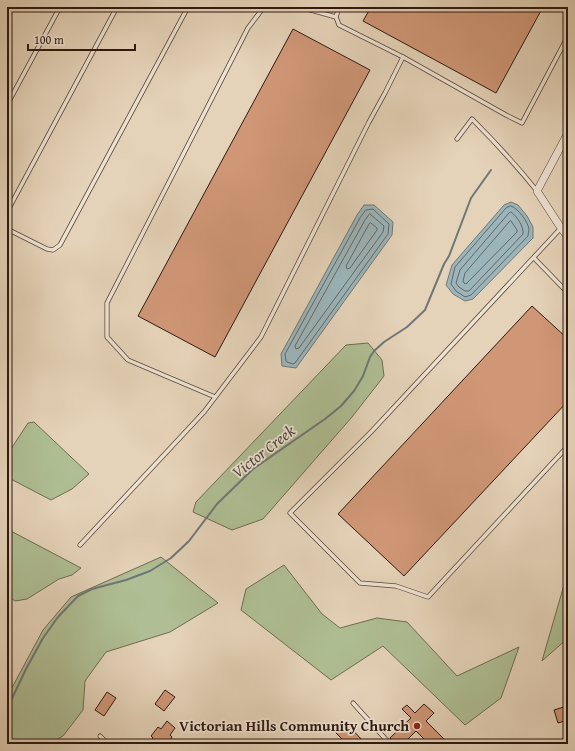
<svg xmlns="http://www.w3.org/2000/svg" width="575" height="751" viewBox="0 0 575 751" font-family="'Gentium Book Plus',serif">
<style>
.green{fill:#afbe94;stroke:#6e6c52}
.water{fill:#9bb5ba;stroke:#6f7776}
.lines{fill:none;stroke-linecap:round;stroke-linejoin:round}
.shore{stroke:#646766;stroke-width:1}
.stream{stroke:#6f7776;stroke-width:2}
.building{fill:#d09777;stroke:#2c1911}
.service-casing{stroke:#5a483b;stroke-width:5}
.minor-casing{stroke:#5a483b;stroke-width:8}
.service{stroke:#eee2d2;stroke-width:3.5}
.minor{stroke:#eee2d2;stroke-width:7}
.poi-dot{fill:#8f2418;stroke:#eee2d2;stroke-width:1.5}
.labels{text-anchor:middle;stroke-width:3.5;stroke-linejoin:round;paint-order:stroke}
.poi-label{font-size:15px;font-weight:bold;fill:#2c1911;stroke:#eee2d2;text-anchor:end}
.water-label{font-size:16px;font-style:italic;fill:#4d4844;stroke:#eee2d2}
</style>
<rect width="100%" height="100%" fill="#e5d3b9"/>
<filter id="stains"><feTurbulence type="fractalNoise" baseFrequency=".005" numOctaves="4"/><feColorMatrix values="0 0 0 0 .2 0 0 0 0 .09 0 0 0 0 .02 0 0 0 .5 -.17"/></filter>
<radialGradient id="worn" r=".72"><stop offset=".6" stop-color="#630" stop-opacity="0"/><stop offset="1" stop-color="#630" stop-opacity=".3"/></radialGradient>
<g class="green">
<path d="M368 343 382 360 384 376 352 417 263 519 232 530 193 512 196 502 346 345Z"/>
<path d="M34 422 89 474 72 489 51 500 7 477V455L28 423Z"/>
<path d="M7 529 81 568 72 575 59 579 27 599 15 601 7 595Z"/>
<path d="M161 557 218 603 170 632 106 652 85 681 83 710 63 736 49 744H7V697L43 630 71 597Z"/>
<path d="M284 565 322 614 340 628 377 618 407 622 457 676 519 647 501 698 465 725 383 646 331 680 241 610 246 589Z"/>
<path d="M568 571V638L542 661Z"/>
</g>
<g class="water">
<path d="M511 202 518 205 527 216 533 227V238L473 299 465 301 453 294 446 285 452 265 504 205Z"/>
<path d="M364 205H374L393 222 392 235 296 368 282 366 281 354 357 215Z"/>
</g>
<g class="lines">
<g class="shore">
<path d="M511 206C518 208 528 222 529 229 529 230 528 235 528 236L471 295 465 297 456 291 451 284 455 267 506 208Z"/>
<path d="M366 210 373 209 389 224 388 234 295 363 293 364 287 362 286 361 285 354 360 218Z"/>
<path d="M511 212C517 216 524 227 523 234L469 291H465L459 287 456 283 460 270 509 213Z"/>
<path d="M370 214 384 226 383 232 299 348 296 349 295 346 365 220Z"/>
<path d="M511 221 517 230V232L467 283 466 284 464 283 463 281 465 273 509 222Z"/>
<path d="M371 223 377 228V230L350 268 347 269 346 266 369 224Z"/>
</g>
<path class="stream" d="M7 709 26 669 43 638 58 617 78 596 92 589 126 580 150 571 171 558 189 541 217 504 253 469 325 419 341 406 354 391 363 376 370 357 374 351 384 342 407 327 425 310 444 264 449 256 471 198 491 170"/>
</g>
<g class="building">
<path d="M371 7H543L496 93 363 21Z"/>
<path d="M293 29 370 70 215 357 138 316Z"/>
<path d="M532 306 568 339V401L404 576 338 514Z"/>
<path d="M165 690 175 697 164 711 155 704Z"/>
<path d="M107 692 116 698 104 716 95 710Z"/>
<path d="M424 704 434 713 426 721 447 742 445 744H429L416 731 403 744H396L390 738 411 718 402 709 407 705 415 713Z"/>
<path d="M567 706H568V720L558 723 554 710Z"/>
<path d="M343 720 366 744H347L333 730Z"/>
<path d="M167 721 175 728 170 735 172 737 168 744H149L153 738 151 736 158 727 161 729Z"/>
</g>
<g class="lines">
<defs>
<g id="service">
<path d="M300 7 336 17"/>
<path d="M339 7 336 17 339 25 403 57 506 115 522 123 568 36"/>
<path d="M7 105 60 7"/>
<path d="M457 139 472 119C495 142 517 166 537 191"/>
<path d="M7 212 117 7"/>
<path d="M561 228 371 432 290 513 360 583 396 586 428 597 568 446"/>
<path d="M7 229 47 249 53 250 60 245 188 7"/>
<path d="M534 258 568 293"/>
<path d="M215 397 128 360 107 337V303L248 28 264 7"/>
<path d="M80 545 204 412 261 337 369 122 385 93 403 57"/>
<path d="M353 703 390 744"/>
<path d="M100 736 108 744"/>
</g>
<path id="minor" d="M568 133 537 191 561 228 568 237"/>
</defs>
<use href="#service" class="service-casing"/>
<use href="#minor" class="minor-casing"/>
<use href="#service" class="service"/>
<use href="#minor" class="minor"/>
</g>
<circle class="poi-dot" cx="417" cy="726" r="4"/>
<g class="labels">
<g class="poi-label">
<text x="409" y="731">Victorian Hills Community Church</text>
</g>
<g class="water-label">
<text transform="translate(263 451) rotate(-38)" y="6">Victor Creek</text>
</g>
</g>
<rect width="575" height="751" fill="none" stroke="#e5d3b9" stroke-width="24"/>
<rect x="8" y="8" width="559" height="735" fill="none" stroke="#2c1911" stroke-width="2"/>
<rect x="12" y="12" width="551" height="727" fill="none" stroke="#2c1911"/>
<path d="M28 44v6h107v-6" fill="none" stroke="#2c1911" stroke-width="2"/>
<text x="34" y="44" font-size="12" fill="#2c1911" stroke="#eee2d2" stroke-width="3" paint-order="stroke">100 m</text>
<rect width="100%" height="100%" filter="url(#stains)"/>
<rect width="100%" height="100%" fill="url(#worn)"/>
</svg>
